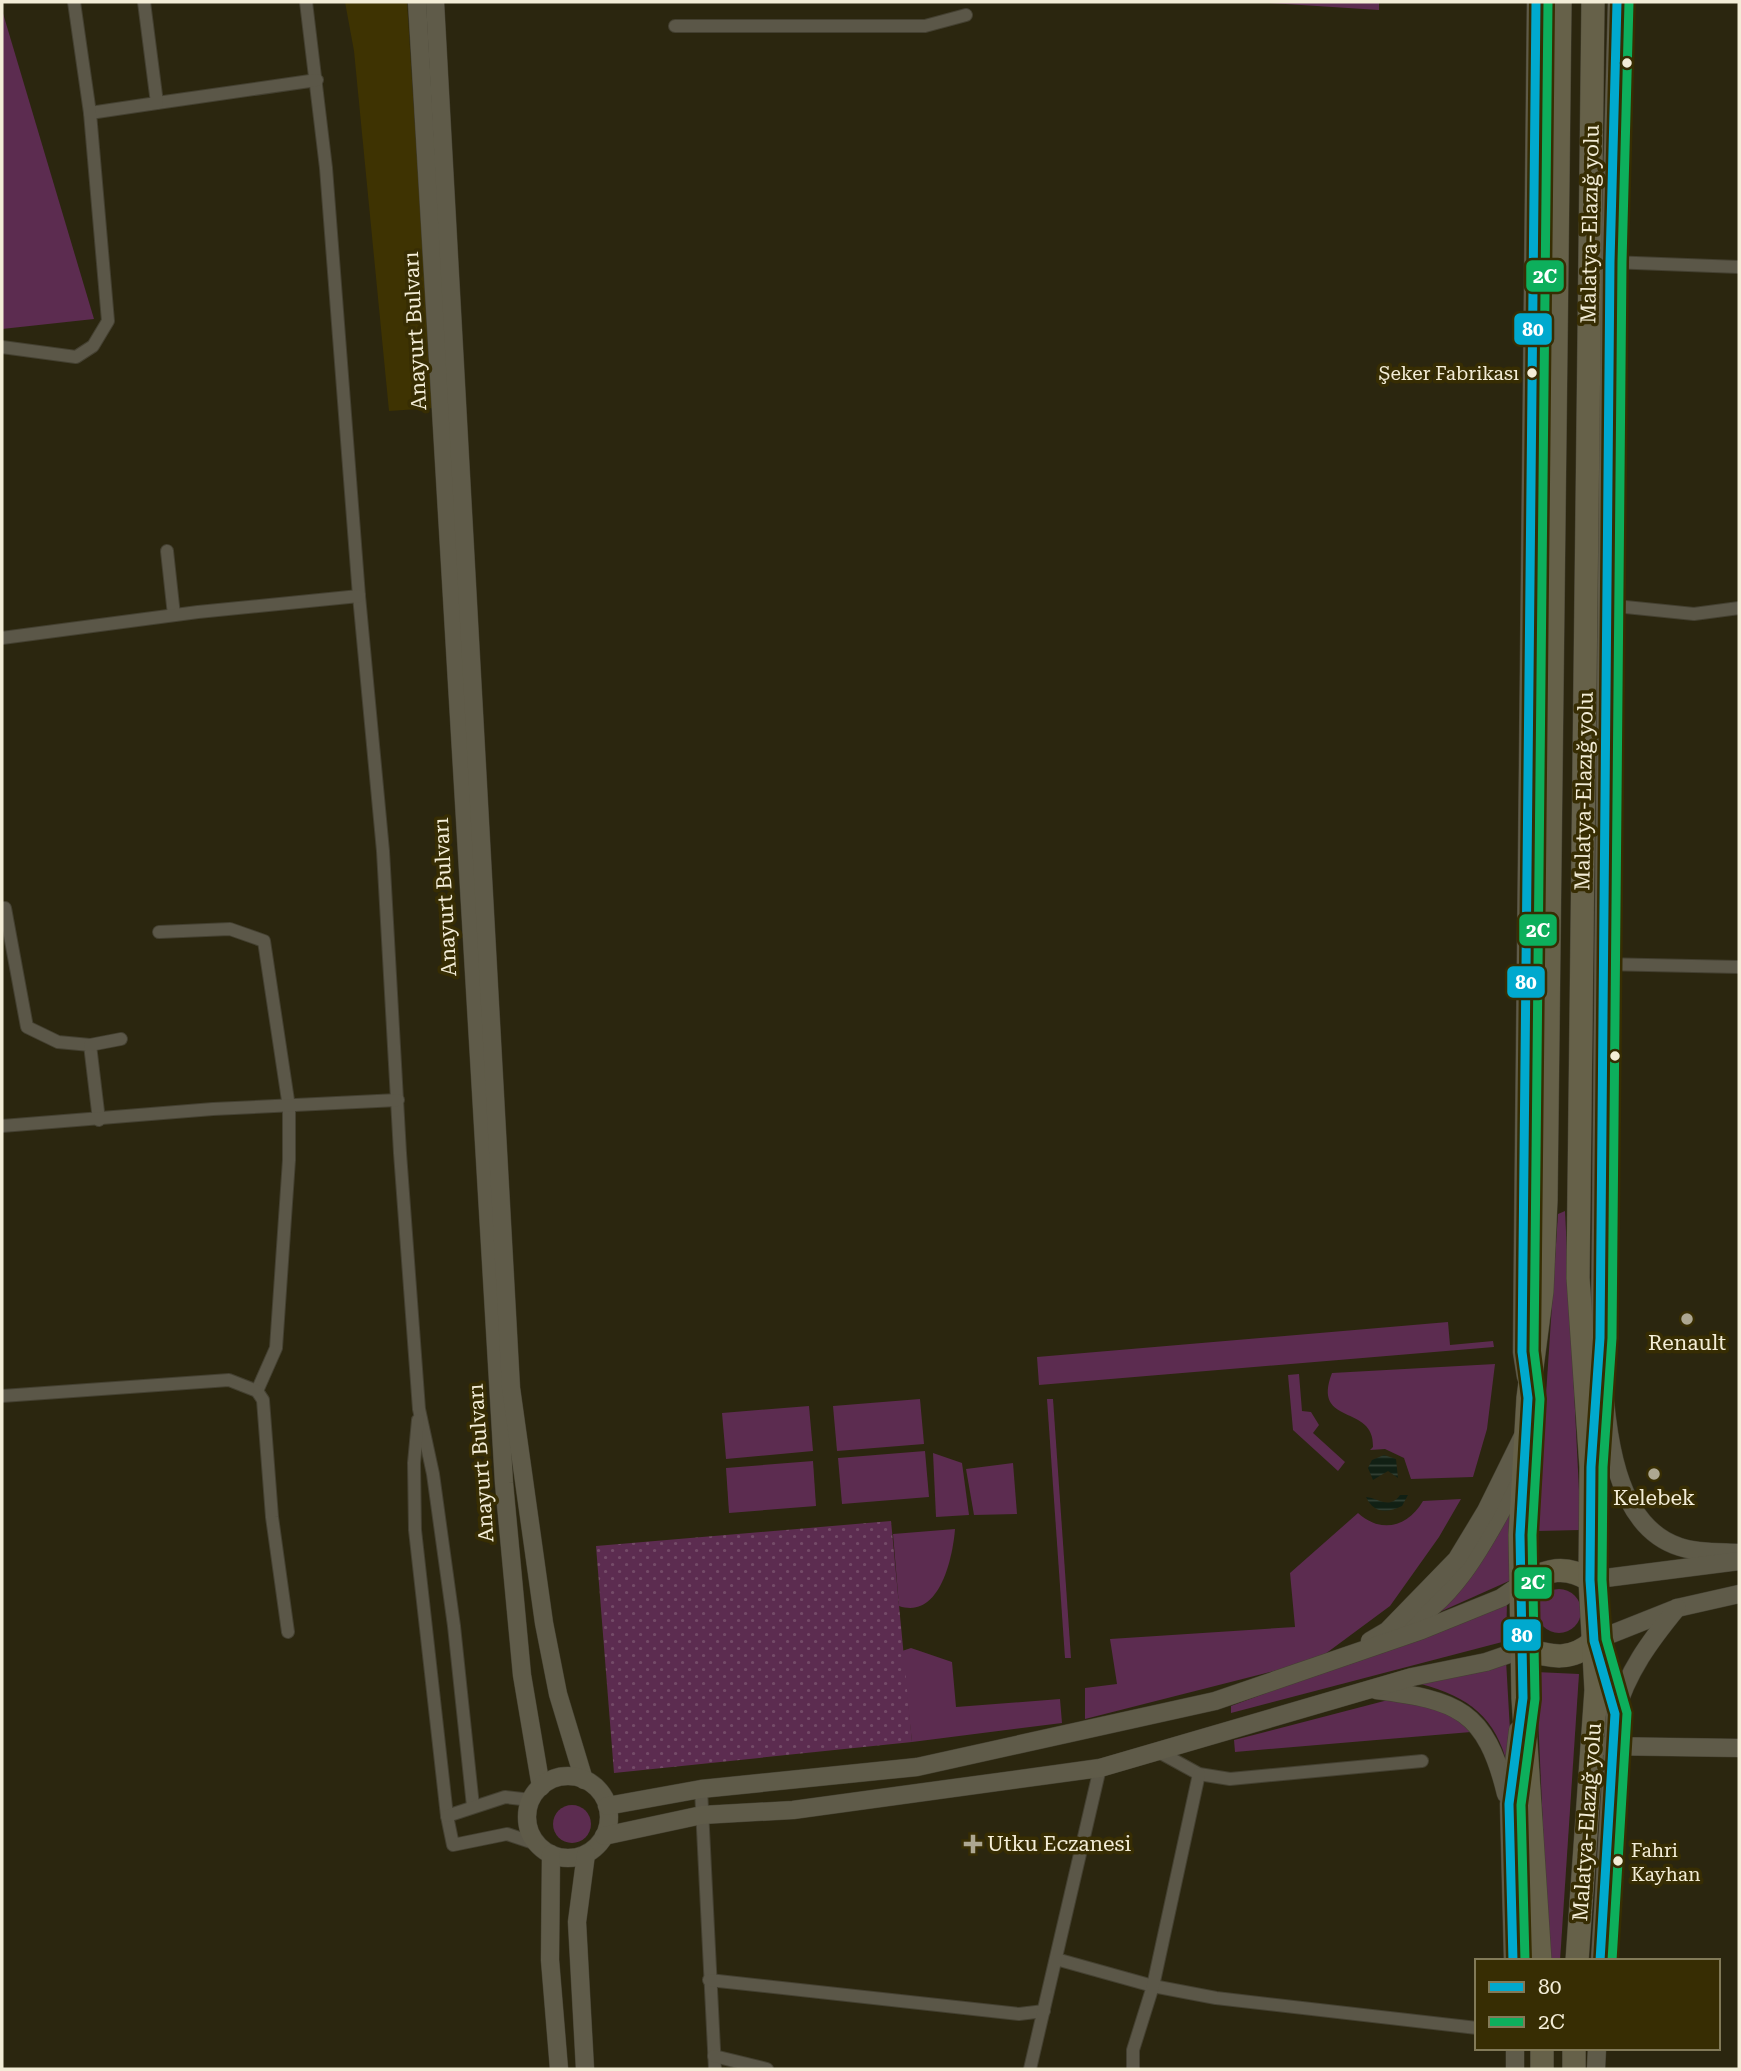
<svg xmlns="http://www.w3.org/2000/svg" width="1741" height="2071" viewBox="0 0 1741 2071" font-family="'Roboto Serif',serif">
<style>
.built{fill:#3e3302}
.green{fill:#5c2c50}
.park{fill:url(#park-dots)}
.water{fill:url(#water-rules)}
.lines{fill:none;stroke-linecap:round;stroke-linejoin:round}
.street-casing{stroke:#444031;stroke-width:14}
.secondary-casing{stroke:#444031;stroke-width:19}
.highway-casing{stroke:#444031;stroke-width:24}
.street{stroke:#5b5748;stroke-width:12}
.secondary{stroke:#5f5b49;stroke-width:18}
.highway{stroke:#666149;stroke-width:23}
.bus-1-casing{stroke:#372d03;stroke-width:14}
.bus-2-casing{stroke:#372d03;stroke-width:14}
.bus-1{stroke:#00a9ce;stroke-width:9}
.bus-2{stroke:#0daf5c;stroke-width:9}
.bus-dot{fill:#f3edd7;stroke:#372d03;stroke-width:2.5}
.poi-dot{fill:#ada791;stroke:#372d03;stroke-width:2.5}
.labels{text-anchor:middle;stroke-width:7;stroke-linejoin:round;paint-order:stroke}
.bus-label{font-size:19px;fill:#f3edd7;stroke:#372d03;text-anchor:end}
.street-label{font-size:21px;fill:#f3edd7;stroke:#372d03}
.poi-label{font-size:21px;fill:#f3edd7;stroke:#372d03}
.line-badge{stroke:#372d03;stroke-width:2.5}
.badge-label{font-size:19px;text-anchor:middle;font-weight:bold;fill:#fff}
</style>
<defs>
<pattern id="park-dots" width="8" height="8" patternUnits="userSpaceOnUse" patternTransform="scale(1.75)"><rect width="8" height="8" fill="#5c2c50"/><path d="M2 2h.1M6 6h.1" fill="none" stroke="#744b68" stroke-width="1.8" stroke-linecap="round"/></pattern>
<pattern id="water-rules" width="6" height="5" patternUnits="userSpaceOnUse" patternTransform="scale(1.75)"><rect width="6" height="5" fill="#112014"/><path d="M0 2.5h6" fill="none" stroke="#344135"/></pattern>
</defs>
<rect width="100%" height="100%" fill="#2b260f"/>
<path class="built" d="M345 2H407L433 408 389 411 354 51Z"/>
<g class="green">
<path d="M1255 2H1379V10Z"/>
<path d="M2 10 94 319 2 329Z"/>
<path d="M1565 1211 1581 1530 1537 1531 1558 1214Z"/>
<path d="M1448 1322 1450 1345 1493 1341 1494 1347 1039 1385 1037 1357Z"/>
<path d="M1495 1364 1487 1429 1473 1477 1411 1479 1404 1458 1385 1449 1370 1450 1373 1447C1375 1403 1311 1427 1332 1373Z"/>
<path d="M1299 1374 1302 1411 1311 1412 1319 1425 1313 1433 1345 1462 1338 1471 1293 1430 1288 1375Z"/>
<path d="M920 1399 924 1444 837 1451 833 1406Z"/>
<path d="M1047 1399H1053L1071 1658H1065Z"/>
<path d="M809 1406 813 1451 726 1459 722 1413Z"/>
<path d="M925 1451 929 1497 842 1504 838 1458Z"/>
<path d="M933 1453 962 1463 969 1515 936 1517Z"/>
<path d="M813 1461 816 1506 729 1513 726 1468Z"/>
<path d="M1013 1463 1017 1514 974 1515 966 1469Z"/>
<path d="M1511 1494 1509 1581 1397 1631Z"/>
<path d="M1461 1499 1439 1537 1390 1606 1317 1660 1085 1719V1688L1117 1684 1110 1639 1295 1627 1290 1573 1358 1513C1381 1534 1408 1527 1423 1501Z"/>
<path d="M955 1529C953 1556 940 1620 899 1606L893 1534Z"/>
<circle cx="1559" cy="1611" r="22"/>
<path d="M1507 1603 1506 1641 1231 1713V1706Z"/>
<path d="M911 1648 952 1662 956 1707 1060 1699 1062 1723 912 1742 902 1651Z"/>
<path d="M1506 1660 1512 1766 1508 1767C1496 1717 1469 1697 1421 1684Z"/>
<path d="M1536 1672 1579 1674 1560 1961H1549Z"/>
<path d="M1388 1700 1444 1704 1471 1732 1235 1752 1234 1740Z"/>
<circle cx="572" cy="1824" r="19"/>
</g>
<path class="park" d="M891 1521 912 1742 614 1773 596 1546Z"/>
<g class="water">
<path d="M1384 1455 1396 1459 1398 1478 1388 1471 1373 1480 1368 1468 1372 1460Z"/>
<path d="M1400 1495H1408L1402 1506C1387 1513 1374 1514 1366 1497 1378 1498 1390 1510 1400 1495Z"/>
</g>
<g class="lines">
<defs>
<g id="street">
<path d="M306 2 326 168 359 596 383 851 400 1153 419 1409 433 1474 454 1626 473 1806"/>
<path d="M675 26H925L966 15"/>
<path d="M157 103 317 80"/>
<path d="M90 113 157 103 144 2"/>
<path d="M1610 262 1739 267"/>
<path d="M2 347 76 357 93 346 108 321 90 113 74 2"/>
<path d="M167 551 174 615"/>
<path d="M1606 605 1694 614 1739 608"/>
<path d="M2 638 198 612 359 596"/>
<path d="M5 908 27 1027 58 1042 90 1045 99 1120"/>
<path d="M159 932 230 929 264 941 289 1107V1160L276 1348 257 1391"/>
<path d="M1601 964 1739 967"/>
<path d="M90 1045 121 1039"/>
<path d="M2 1126 213 1109 398 1100"/>
<path d="M2 1396 229 1380 257 1391 263 1400 272 1517 288 1632"/>
<path d="M418 1420 414 1463 415 1530 447 1816 453 1845 507 1834 537 1844"/>
<path d="M1159 1752 1199 1774 1230 1779 1422 1761"/>
<path d="M701 1789 715 2069"/>
<path d="M447 1816 505 1797 531 1800"/>
<path d="M1056 1959 1153 1986 1216 1998 1477 2028"/>
<path d="M709 1980 1019 2014 1044 2011"/>
<path d="M714 2056 767 2069"/>
<path d="M1030 2069 1100 1768"/>
<path d="M1133 2069V2050L1153 1986 1199 1774"/>
</g>
<g id="secondary">
<path d="M417 2 504 1483 522 1675 541 1787"/>
<path d="M435 2 511 1388 544 1623 558 1694 584 1780"/>
<path d="M1617 2 1610 262 1600 1338C1606 1402 1604 1523 1680 1547 1698 1553 1721 1552 1739 1553"/>
<path d="M1526 1377 1522 1352 1523 1242 1536 2"/>
<path d="M1590 1580 1739 1561"/>
<path d="M1401 1626C1457 1605 1494 1523 1522 1473"/>
<path d="M1370 1641 1387 1631 1457 1559 1486 1511 1524 1434"/>
<path d="M1376 1690C1457 1700 1486 1710 1506 1794"/>
<path d="M1614 1713 1594 1641 1677 1608 1739 1594"/>
<path d="M1603 1746 1739 1748"/>
<circle cx="568" cy="1817" r="41"/>
<path d="M607 1806 701 1789 917 1767 1215 1701 1422 1630 1501 1598 1523 1583"/>
<path d="M604 1836 702 1815 793 1810 1100 1768 1412 1677 1486 1662 1524 1649"/>
<path d="M551 1854 550 1960 559 2069"/>
<path d="M1513 1961 1509 1804 1518 1730"/>
<path d="M1600 1961 1615 1714C1627 1672 1650 1641 1677 1608"/>
<path d="M585 2069 577 1922 586 1854"/>
<path d="M1515 2069V2048"/>
<path d="M1596 2069 1597 2048"/>
</g>
<g id="highway">
<path d="M1597 1380 1600 1338"/>
<path d="M1523 1583C1547 1570 1565 1564 1590 1580"/>
<path d="M1524 1649C1552 1657 1571 1662 1594 1641"/>
<path d="M1540 1961 1523 1698 1520 1535 1528 1398 1542 1291 1546 1200 1560 2"/>
<path d="M1577 1961 1596 1690 1590 1580 1591 1467 1578 1278 1593 2"/>
<path d="M1542 2069V2048"/>
<path d="M1574 2069V2048"/>
</g>
</defs>
<use href="#street" class="street-casing"/>
<use href="#secondary" class="secondary-casing"/>
<use href="#highway" class="highway-casing"/>
<use href="#street" class="street"/>
<use href="#secondary" class="secondary"/>
<use href="#highway" class="highway"/>
<defs>
<g id="bus-1">
<path d="M1513 1961 1509 1804 1523 1698 1520 1535 1528 1398 1522 1352 1536 2"/>
<path d="M1600 1961 1615 1714 1594 1641 1590 1580 1591 1467 1600 1338 1610 262 1617 2"/>
</g>
<g id="bus-2">
<path d="M1525 1961 1521 1805 1535 1699 1532 1535 1540 1399 1534 1351 1548 2"/>
<path d="M1612 1961 1627 1713 1606 1639 1602 1580 1603 1467 1612 1338 1622 262 1629 2"/>
</g>
</defs>
<use href="#bus-1" class="bus-1-casing"/>
<use href="#bus-2" class="bus-2-casing"/>
<use href="#bus-1" class="bus-1"/>
<use href="#bus-2" class="bus-2"/>
</g>
<g class="bus-dot">
<circle cx="1627" cy="63" r="6"/>
<circle cx="1532" cy="373" r="6"/>
<circle cx="1615" cy="1056" r="6"/>
<circle cx="1618" cy="1861" r="6"/>
</g>
<g class="poi-dot">
<circle cx="1687" cy="1319" r="7"/>
<circle cx="1654" cy="1474" r="7"/>
<path d="M969.5 1833.5h7v7h7v7h-7v7h-7v-7h-7v-7h7z"/>
</g>
<g class="labels">
<g class="bus-label">
<text x="1519" y="380">Şeker Fabrikası</text>
<text x="1631" y="1857" text-anchor="start">Fahri<tspan x="1631" dy="24">Kayhan</tspan></text>
</g>
<g class="street-label">
<text transform="translate(1590 224) rotate(-89)" y="7">Malatya-Elazığ yolu</text>
<text transform="translate(415 331) rotate(-93)" y="7">Anayurt Bulvarı</text>
<text transform="translate(1584 791) rotate(-89)" y="7">Malatya-Elazığ yolu</text>
<text transform="translate(445 897) rotate(-93)" y="7">Anayurt Bulvarı</text>
<text transform="translate(481 1463) rotate(-94)" y="7">Anayurt Bulvarı</text>
<text transform="translate(1587 1822) rotate(-86)" y="7">Malatya-Elazığ yolu</text>
</g>
<g class="poi-label">
<text x="1687" y="1350">Renault</text>
<text x="1654" y="1505">Kelebek</text>
<text x="987" y="1851" text-anchor="start">Utku Eczanesi</text>
</g>
</g>
<g class="line-badge">
<rect x="1525" y="259" width="40" height="34" rx="7" fill="#0daf5c"/>
<rect x="1513" y="312" width="40" height="34" rx="7" fill="#00a9ce"/>
<rect x="1518" y="913" width="40" height="34" rx="7" fill="#0daf5c"/>
<rect x="1506" y="965" width="40" height="34" rx="7" fill="#00a9ce"/>
<rect x="1513" y="1566" width="40" height="34" rx="7" fill="#0daf5c"/>
<rect x="1502" y="1618" width="40" height="34" rx="7" fill="#00a9ce"/>
</g>
<g class="badge-label">
<text x="1545" y="283">2C</text>
<text x="1533" y="336">80</text>
<text x="1538" y="937">2C</text>
<text x="1526" y="989">80</text>
<text x="1533" y="1589">2C</text>
<text x="1522" y="1642">80</text>
</g>
<rect width="1741" height="2071" fill="none" stroke="#f3edd7" stroke-width="7"/>
<rect x="1475" y="1959" width="245" height="91" fill="#372d03" stroke="#827a58" stroke-width="2"/>
<rect x="1489" y="1982" width="35" height="10" fill="#00a9ce" stroke="#827a58" stroke-width="2"/>
<text x="1538" y="1994" font-size="21" fill="#f3edd7">80</text>
<rect x="1489" y="2017" width="35" height="10" fill="#0daf5c" stroke="#827a58" stroke-width="2"/>
<text x="1538" y="2029" font-size="21" fill="#f3edd7">2C</text>
</svg>
